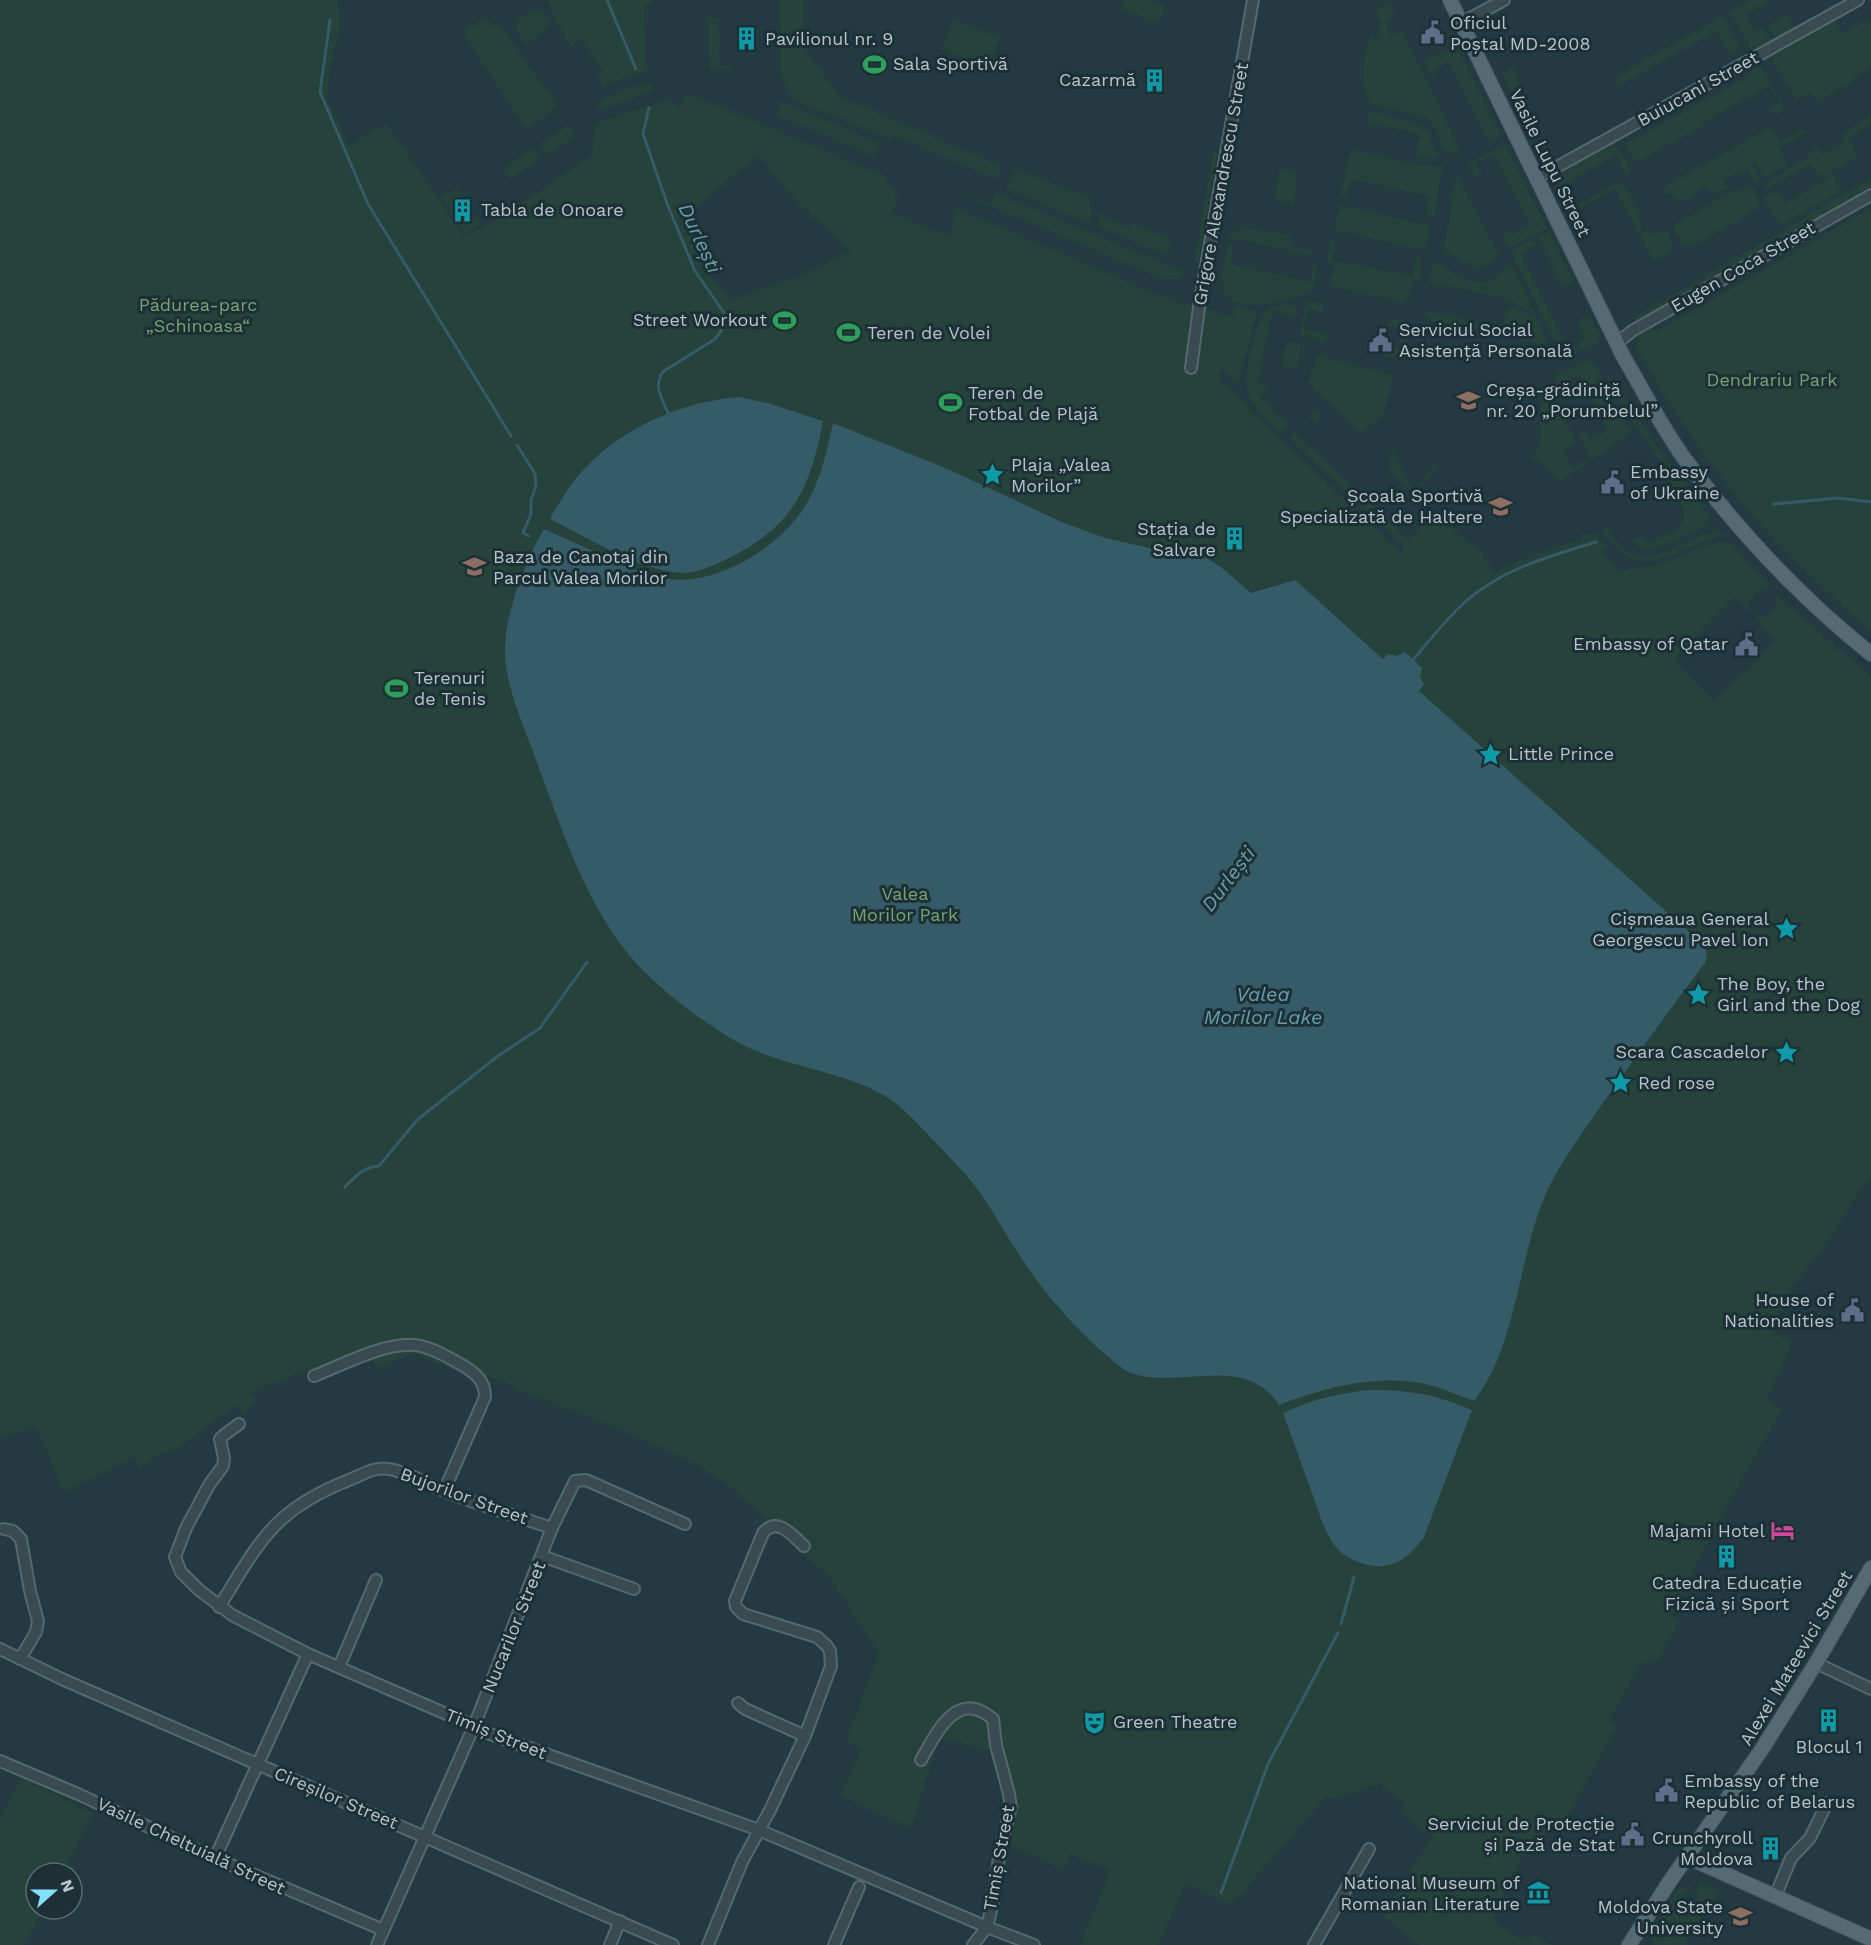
<svg xmlns="http://www.w3.org/2000/svg" width="1871" height="1945" viewBox="0 0 1871 1945" font-family="'Work Sans',sans-serif">
<style>
.green{fill:#25423b;fill-rule:evenodd}
.water{fill:#345b67}
.lines{fill:none;stroke-linecap:round;stroke-linejoin:round}
.stream{stroke:#345b67;stroke-width:3}
.minor-casing{stroke:#55686e;stroke-width:14}
.major-casing{stroke:#44575d;stroke-width:16}
.minor{stroke:#374b50;stroke-width:10}
.major{stroke:#556b71;stroke-width:14}
.labels{text-anchor:middle;stroke-width:6;stroke-linejoin:round;paint-order:stroke}
.poi-label{font-size:18px;fill:#b4c5cb;stroke:#1c3036;text-anchor:start}
.street-label{font-size:18px;fill:#b4c5cb;stroke:#1c3036}
.park-label{font-size:18px;fill:#77a370;stroke:#1c3036}
.water-label{font-size:20px;font-style:italic;fill:#6a9eac;stroke:#1c3036}
</style>
<rect width="100%" height="100%" fill="#233a41"/>
<g class="green">
<path d="M0 0H337L339 14V31L329 72 327 97 349 146 386 123 463 236 482 228 517 207 591 156 596 123 667 100 680 108 686 94H690L887 177 885 181 890 183 889 186 893 187 892 190 896 192 895 195 899 197 892 213 949 236 957 209 1176 302 1216 311 1219 315 1233 317 1235 308 1257 310 1240 378 1234 381 1225 372 1222 365 1219 380 1245 402 1251 412 1401 553 1405 547 1289 438 1313 411H1319L1322 415 1316 424 1309 417 1295 432 1408 540 1422 526 1418 522 1423 516 1427 515 1431 522 1437 516 1484 555 1483 557 1491 565 1489 567 1495 573C1522 558 1553 546 1584 539L1580 535C1594 531 1599 537 1607 547L1601 550 1620 572 1637 567 1658 565 1711 544 1729 541 1771 587 1766 591 1762 587 1748 601 1752 606 1748 610 1735 597 1673 659 1714 701 1776 642 1755 618 1760 614 1764 618 1778 604 1774 599 1778 596 1871 677V1179L1868 1178 1825 1246 1792 1287 1771 1330 1792 1343 1766 1400 1782 1410C1742 1477 1704 1545 1671 1616L1679 1621 1659 1659 1640 1664 1609 1721 1617 1726 1573 1807 1560 1826 1547 1835 1539 1846 1532 1842 1504 1887 1507 1890C1500 1899 1492 1905 1494 1917L1497 1919 1495 1922 1526 1942 1528 1939 1530 1940 1532 1933 1550 1945H1419L1384 1918 1398 1889 1433 1837 1400 1812 1406 1805 1380 1784 1330 1799 1327 1796 1232 1904 1185 1884 1158 1945H1080L1111 1870 1070 1854 1064 1870 1008 1844C1020 1809 1010 1785 1002 1751 986 1753 957 1741 939 1737L911 1828 840 1795 862 1749 846 1740 879 1653 827 1573 797 1550 737 1492 719 1478 687 1460 635 1435 522 1391 499 1379 455 1370 413 1354 377 1368 371 1358 311 1383 308 1370 251 1392 257 1400 243 1415 236 1405 174 1451 161 1453 140 1468 135 1457 64 1492 36 1426 2 1438 0 1432ZM758 155 798 203 852 250 801 276 732 300 703 268 692 210Z"/>
<path d="M548 0H652V4L644 5 646 64 650 67 644 72 602 86 597 74 604 71 581 39 571 47 550 9Z"/>
<path d="M784 0H803L804 48 839 96 1002 166 997 179 893 135 891 140 793 99 781 76 780 3Z"/>
<path d="M1125 0H1151L1165 6 1158 23 1122 9Z"/>
<path d="M1751 0H1771L1745 15 1754 32 1762 27 1772 43 1754 53 1730 12Z"/>
<path d="M1389 3 1395 16 1384 22 1391 36 1402 31 1460 150 1451 154C1438 147 1439 127 1426 117L1370 103C1360 81 1363 59 1371 37L1379 38 1381 22 1376 9Z"/>
<path d="M1854 5 1855 7 1834 19 1842 34 1869 19 1871 22V68L1852 79 1853 82 1817 102 1810 92 1800 98H1795L1772 61 1774 55Z"/>
<path d="M541 10 550 26 526 45C518 34 512 28 521 16Z"/>
<path d="M1788 14 1795 28 1776 40 1768 25Z"/>
<path d="M1723 16 1740 47 1729 53 1717 31 1618 86 1616 83 1618 75Z"/>
<path d="M708 18H719L720 65 731 66V69H710Z"/>
<path d="M953 20 1000 38 989 67 942 49Z"/>
<path d="M479 21H488L505 31 558 107 529 127 522 123 465 37 466 30Z"/>
<path d="M1456 45 1501 136 1489 142 1449 62 1432 70 1436 77 1433 78 1425 63 1428 59Z"/>
<path d="M1759 62 1783 106V111L1775 116 1771 109 1780 103 1769 86 1703 122 1704 125 1636 163 1625 144 1753 74 1750 67Z"/>
<path d="M1513 67 1536 124 1529 128 1502 73Z"/>
<path d="M650 84 654 88 648 92 600 110 597 106C603 96 638 84 650 84Z"/>
<path d="M782 102 880 144 874 156 777 115Z"/>
<path d="M1370 110 1421 126 1427 132 1438 157H1415L1420 134 1367 122Z"/>
<path d="M1871 116V124L1848 139 1858 156 1831 172 1841 191 1780 225 1763 198 1776 191 1784 204 1827 179 1824 175 1820 178 1810 164 1764 191 1766 183 1806 158 1817 146 1822 154 1846 141 1843 133Z"/>
<path d="M568 125 575 136 547 155 539 144Z"/>
<path d="M1771 127 1780 142 1804 128 1807 132 1779 148 1787 165 1764 177 1755 161 1751 163 1760 179 1754 181 1748 168 1724 180 1728 189 1711 193 1706 185 1694 192 1695 196 1686 201 1684 198 1677 202 1674 195 1664 194 1665 186Z"/>
<path d="M1615 142 1631 171 1626 174 1616 155 1564 184 1574 203 1566 207 1552 179 1560 172Z"/>
<path d="M1505 145 1547 229 1509 247 1502 233 1509 229 1512 234 1530 225 1494 154 1476 163 1482 174 1475 177 1469 163Z"/>
<path d="M533 148 540 159 510 179 503 168Z"/>
<path d="M1351 149 1413 165 1443 166 1434 216 1425 217 1429 196 1351 179 1346 199 1340 198Z"/>
<path d="M1214 150 1217 153 1198 263 1195 262Z"/>
<path d="M1280 168 1298 172 1293 203 1275 200Z"/>
<path d="M1016 170 1091 198 1089 206 1092 212 1089 223 1006 188Z"/>
<path d="M1456 175 1499 255 1489 264 1477 268 1444 250Z"/>
<path d="M1871 179V186L1636 323 1633 318Z"/>
<path d="M1622 181 1641 215 1638 217 1643 227 1640 229 1642 233 1649 229 1651 233 1663 230 1668 232 1673 244 1674 250 1654 261 1615 189 1577 210 1575 206Z"/>
<path d="M1754 186 1760 207 1700 242 1683 244 1675 233 1674 225 1714 203 1713 200 1746 187Z"/>
<path d="M457 188 463 196 455 202 468 220 475 216 481 224 467 233H465L441 198Z"/>
<path d="M966 193 991 204 996 193 1182 271 1183 276 1178 279 1166 280 964 195Z"/>
<path d="M1340 205 1430 226 1425 250 1334 230Z"/>
<path d="M1871 208V632C1806 574 1743 512 1694 440 1673 410 1654 378 1635 346L1637 337 1653 327 1656 332Z"/>
<path d="M1099 214 1129 228 1132 223 1171 240 1167 255 1097 226Z"/>
<path d="M1243 228 1291 235 1289 246 1315 250 1312 255 1229 238 1230 233Z"/>
<path d="M1549 232 1574 282 1563 287 1538 238Z"/>
<path d="M1331 239 1335 240 1332 260 1412 276 1416 256 1422 257 1423 261 1420 281 1413 280 1409 297 1401 302 1330 286 1335 264 1327 262Z"/>
<path d="M1528 242H1535L1536 245 1520 254 1567 347 1571 345 1577 353C1565 355 1561 351 1555 342L1512 254 1514 249Z"/>
<path d="M1228 244 1234 245 1230 264 1310 282 1314 262 1318 263 1312 291 1307 294 1261 305 1232 302V299L1227 297 1223 290 1224 282 1220 281Z"/>
<path d="M1433 264H1439C1452 271 1474 287 1488 281 1496 278 1502 271 1508 266H1512L1535 314 1504 298 1428 282Z"/>
<path d="M1310 301 1319 302 1323 305V312L1308 309 1304 329 1326 334 1325 341 1302 336 1301 331 1306 303Z"/>
<path d="M1288 304 1295 306 1297 312 1296 316 1273 311 1257 383 1269 386 1260 398 1289 425 1284 431 1280 432C1272 425 1262 418 1256 409 1236 381 1253 344 1261 315L1269 308Z"/>
<path d="M1510 306 1536 318 1547 342 1546 345 1429 320 1422 310 1502 328 1507 307 1510 308Z"/>
<path d="M1590 315 1600 335 1598 343 1581 350 1578 341 1585 337 1577 321Z"/>
<path d="M1394 318 1407 321 1411 327 1405 356 1401 360 1383 356 1384 345 1399 348 1402 329 1387 326Z"/>
<path d="M1287 341 1299 344 1301 348 1296 370 1281 367Z"/>
<path d="M1317 355 1394 375 1384 415 1361 433 1308 384Z"/>
<path d="M1590 360 1595 365 1625 423 1632 431 1561 481 1537 459H1531L1541 443V394L1550 390 1577 443 1563 451 1572 468 1591 458 1578 433 1585 430 1590 439 1608 430 1580 375 1562 384 1567 394 1564 396 1555 382 1556 374Z"/>
<path d="M1603 368 1612 381 1615 379 1642 424 1636 428 1625 412Z"/>
<path d="M1643 427 1710 518 1705 527 1657 547 1642 548 1633 543V539L1640 537 1646 544 1678 530C1681 526 1684 522 1684 517 1685 499 1650 444 1638 430Z"/>
<path d="M1392 449 1411 486 1415 488 1419 486 1434 464 1437 465 1433 473 1418 490H1410C1393 474 1385 473 1392 449Z"/>
<path d="M1607 527 1616 542H1619C1647 584 1690 525 1723 533L1720 536C1697 541 1653 570 1630 558 1620 552 1611 542 1602 534Z"/>
<path d="M22 1777 93 1814 62 1873H36V1909H43L24 1945H0V1818Z"/>
<path d="M1700 1882 1720 1891 1684 1945H1654L1650 1933 1677 1890 1693 1885 1690 1889 1683 1892 1677 1908 1680 1914 1686 1916 1692 1914 1699 1898 1696 1892Z"/>
</g>
<g class="water">
<path d="M740 397 771 404 823 421C811 486 794 525 733 556 717 564 699 573 681 573 641 571 586 537 550 519 560 501 572 481 587 466 626 426 684 401 740 397Z"/>
<path d="M833 423 948 469 1064 523 1105 538 1163 551 1180 550 1203 556 1221 567 1251 593 1295 580 1383 659 1388 654 1396 656 1405 652 1422 668 1420 677 1424 685 1419 691 1705 946 1707 957 1705 963C1670 1009 1636 1056 1603 1103 1584 1130 1558 1166 1545 1196 1518 1259 1517 1346 1474 1401 1458 1395 1442 1388 1426 1384 1375 1374 1326 1387 1279 1405 1244 1350 1174 1393 1126 1371 1091 1345 1053 1305 1029 1269 1012 1246 999 1221 983 1197 971 1179 954 1162 939 1146 926 1133 913 1118 899 1106 854 1069 779 1070 727 1036 694 1015 662 991 635 962 585 905 562 829 536 760 524 726 503 682 505 646 506 611 526 559 544 529 566 539 589 549 611 559 627 566 644 575 662 578 713 588 776 550 803 509 820 484 827 451 833 423Z"/>
<path d="M1370 1390C1407 1389 1438 1395 1472 1410L1424 1537C1412 1554 1397 1568 1375 1566 1360 1564 1344 1558 1335 1546 1324 1532 1319 1512 1313 1496 1303 1468 1293 1441 1283 1413 1311 1400 1339 1393 1370 1390Z"/>
</g>
<g class="lines">
<g class="stream">
<path d="M607 0 636 69"/>
<path d="M330 20 320 92 368 204 511 436"/>
<path d="M649 108 643 134 668 206 695 271 724 313 721 331 715 339 664 371C651 386 664 402 670 417"/>
<path d="M517 445 535 474 536 486 531 500V514L523 533 529 536"/>
<path d="M1774 504 1838 498 1871 502"/>
<path d="M1412 661C1429 641 1446 619 1465 602 1502 569 1550 556 1596 542"/>
<path d="M345 1187C356 1176 363 1167 379 1166L417 1120 498 1056 540 1028 587 962"/>
<path d="M1341 1624 1354 1577"/>
<path d="M1221 1893 1268 1764 1338 1633"/>
</g>
<defs>
<g id="minor">
<path d="M1461 23 1504 0"/>
<path d="M1537 178 1858 0"/>
<path d="M1617 343 1632 331 1871 195"/>
<path d="M1191 368 1200 300 1253 0"/>
<path d="M314 1376C342 1365 385 1342 415 1345 431 1347 448 1357 462 1365 475 1373 485 1380 485 1397L444 1491"/>
<path d="M239 1424 224 1435 220 1439 224 1458 223 1466 209 1485 186 1528 175 1557 181 1572 199 1590 232 1615 308 1654 474 1726 487 1733 759 1830 987 1927 1034 1945"/>
<path d="M4 1529 13 1531 21 1539 30 1591 38 1621 36 1632 20 1659"/>
<path d="M542 1556 634 1589"/>
<path d="M219 1607C260 1541 273 1510 349 1480 362 1475 375 1466 389 1469 408 1472 426 1484 444 1491 479 1505 516 1516 552 1528"/>
<path d="M0 1649 64 1680 673 1945"/>
<path d="M1816 1663 1871 1689"/>
<path d="M339 1667 376 1580"/>
<path d="M738 1703 745 1709 805 1736"/>
<path d="M921 1760C937 1732 957 1688 993 1719L996 1745 1009 1794 1011 1807 1000 1850 993 1902 987 1927 973 1945"/>
<path d="M0 1761 78 1794 215 1858 383 1930"/>
<path d="M215 1858 308 1654"/>
<path d="M1775 1897 1791 1858 1810 1838 1827 1803"/>
<path d="M377 1945 474 1726 552 1528 575 1481 586 1480 685 1524"/>
<path d="M610 1945 620 1921"/>
<path d="M708 1945 742 1862 770 1810 805 1736 831 1666 830 1651 827 1646 817 1637 743 1614 736 1607 735 1601 763 1533C777 1516 792 1535 804 1546"/>
<path d="M834 1945 859 1887"/>
<path d="M1314 1945 1369 1849"/>
</g>
<g id="major">
<path d="M1450 0 1623 356C1643 390 1661 426 1684 458 1738 531 1801 598 1871 654"/>
<path d="M1687 1857 1871 1939"/>
<path d="M1629 1945 1670 1881 1762 1749 1816 1663 1871 1568"/>
</g>
</defs>
<use href="#minor" class="minor-casing"/>
<use href="#major" class="major-casing"/>
<use href="#minor" class="minor"/>
<use href="#major" class="major"/>
</g>
<defs>
<symbol id="civic-bare" viewBox="-9 -9 18 18"><path d="M-.6-6.5H3V-4.5H.6V-3L4-1V1h2V6H-6V1h2V-1L-.6-3ZM-1.2 2.5V6h2.4V2.5Z" fill="#5c6f8a" stroke="#1c3036" stroke-width="2.5" paint-order="stroke"/></symbol>
<symbol id="building-bare" viewBox="-9 -9 18 18"><path d="M-4-6H4V6H1V3H-1V6H-4ZM-2.5-4.3h1.7v1.8h-1.7ZM.8-4.3h1.7v1.8H.8ZM-2.5-1h1.7V.8h-1.7ZM.8-1h1.7V.8H.8Z" fill="#0f9aa8" stroke="#1c3036" stroke-width="2.5" paint-order="stroke"/></symbol>
<symbol id="stadium-bare" viewBox="-9 -9 18 18"><path d="M0-5a6.5 5 0 1 0 0 10a6.5 5 0 1 0 0-10ZM-3.5-1.8h7v3.6h-7Z" fill="#2e9e5b" stroke="#1c3036" stroke-width="2.5" paint-order="stroke"/></symbol>
<symbol id="school-bare" viewBox="-9 -9 18 18"><path d="M0-5L7-2L0 1L-7-2ZM-4 1L0 2.5L4 1V4Q0 6-4 4Z" fill="#8d6e63" stroke="#1c3036" stroke-width="2.5" paint-order="stroke"/></symbol>
<symbol id="sight-bare" viewBox="-9 -9 18 18"><path d="M0-6L1.8-2.2L6-1.7L2.9 1.2L3.7 5.4L0 3.3L-3.7 5.4L-2.9 1.2L-6-1.7L-1.8-2.2Z" fill="#0f9aa8" stroke="#1c3036" stroke-width="2.5" paint-order="stroke"/></symbol>
<symbol id="hotel-bare" viewBox="-9 -9 18 18"><path d="M-6-4.5h1.5V1H6V5H4.5V3h-9V5H-6ZM-4 0a1.8 1.8 0 1 1 3.6 0ZM.5 0V-2.5h3Q6-2.5 6 0Z" fill="#d1479c" stroke="#1c3036" stroke-width="2.5" paint-order="stroke"/></symbol>
<symbol id="theatre-bare" viewBox="-9 -9 18 18"><path d="M-5-5.5Q0-4 5-5.5V0Q5 5 0 6Q-5 5-5 0ZM-3.3-2.5H-1v1.5H-3.3ZM1-2.5H3.3v1.5H1ZM-2.8 1Q0 5.5 2.8 1Z" fill="#0f9aa8" stroke="#1c3036" stroke-width="2.5" paint-order="stroke"/></symbol>
<symbol id="museum-bare" viewBox="-9 -9 18 18"><path d="M0-6L6-3V-2H-6V-3ZM-5-1h2V3h-2ZM-1-1h2V3h-2ZM3-1h2V3H3ZM-6 4H6V6H-6Z" fill="#0f9aa8" stroke="#1c3036" stroke-width="2.5" paint-order="stroke"/></symbol>
<symbol id="university-bare" viewBox="-9 -9 18 18"><path d="M0-5L7-2L0 1L-7-2ZM-4 1L0 2.5L4 1V4Q0 6-4 4Z" fill="#8d6e63" stroke="#1c3036" stroke-width="2.5" paint-order="stroke"/></symbol>
</defs>
<g fill-rule="evenodd">
<use href="#civic-bare" x="1416" y="16" width="33" height="33"/>
<use href="#building-bare" x="730" y="22" width="33" height="33"/>
<use href="#stadium-bare" x="858" y="48" width="33" height="33"/>
<use href="#building-bare" x="1138" y="64" width="33" height="33"/>
<use href="#building-bare" x="446" y="194" width="33" height="33"/>
<use href="#stadium-bare" x="768" y="304" width="33" height="33"/>
<use href="#stadium-bare" x="832" y="316" width="33" height="33"/>
<use href="#civic-bare" x="1364" y="324" width="33" height="33"/>
<use href="#school-bare" x="1452" y="384" width="33" height="33"/>
<use href="#stadium-bare" x="934" y="386" width="33" height="33"/>
<use href="#sight-bare" x="976" y="458" width="33" height="33"/>
<use href="#civic-bare" x="1596" y="466" width="33" height="33"/>
<use href="#school-bare" x="1484" y="490" width="33" height="33"/>
<use href="#building-bare" x="1218" y="522" width="33" height="33"/>
<use href="#school-bare" x="458" y="550" width="33" height="33"/>
<use href="#civic-bare" x="1730" y="628" width="33" height="33"/>
<use href="#stadium-bare" x="380" y="672" width="33" height="33"/>
<use href="#sight-bare" x="1474" y="738" width="33" height="33"/>
<use href="#sight-bare" x="1770" y="912" width="33" height="33"/>
<use href="#sight-bare" x="1682" y="978" width="33" height="33"/>
<use href="#sight-bare" x="1770" y="1036" width="33" height="33"/>
<use href="#sight-bare" x="1604" y="1066" width="33" height="33"/>
<use href="#civic-bare" x="1836" y="1294" width="33" height="33"/>
<use href="#hotel-bare" x="1766" y="1514" width="33" height="33"/>
<use href="#building-bare" x="1710" y="1540" width="33" height="33"/>
<use href="#building-bare" x="1812" y="1704" width="33" height="33"/>
<use href="#theatre-bare" x="1078" y="1706" width="33" height="33"/>
<use href="#civic-bare" x="1650" y="1774" width="33" height="33"/>
<use href="#civic-bare" x="1616" y="1818" width="33" height="33"/>
<use href="#building-bare" x="1754" y="1832" width="33" height="33"/>
<use href="#museum-bare" x="1522" y="1876" width="33" height="33"/>
<use href="#university-bare" x="1724" y="1900" width="33" height="33"/>
</g>
<g class="labels">
<g class="poi-label">
<text x="1450" y="29">Oficiul<tspan x="1450" dy="21">Poștal MD-2008</tspan></text>
<text x="765" y="45">Pavilionul nr. 9</text>
<text x="893" y="70">Sala Sportivă</text>
<text x="1136" y="86" text-anchor="end">Cazarmă</text>
<text x="481" y="216">Tabla de Onoare</text>
<text x="767" y="326" text-anchor="end">Street Workout</text>
<text x="1399" y="336">Serviciul Social<tspan x="1399" dy="21">Asistență Personală</tspan></text>
<text x="867" y="339">Teren de Volei</text>
<text x="1486" y="396">Creșa-grădiniță<tspan x="1486" dy="21">nr. 20 „Porumbelul”</tspan></text>
<text x="968" y="399">Teren de<tspan x="968" dy="21">Fotbal de Plajă</tspan></text>
<text x="1011" y="471">Plaja „Valea<tspan x="1011" dy="21">Morilor”</tspan></text>
<text x="1630" y="478">Embassy<tspan x="1630" dy="21">of Ukraine</tspan></text>
<text x="1483" y="502" text-anchor="end">Școala Sportivă<tspan x="1483" dy="21">Specializată de Haltere</tspan></text>
<text x="1216" y="535" text-anchor="end">Stația de<tspan x="1216" dy="21">Salvare</tspan></text>
<text x="493" y="563">Baza de Canotaj din<tspan x="493" dy="21">Parcul Valea Morilor</tspan></text>
<text x="1728" y="650" text-anchor="end">Embassy of Qatar</text>
<text x="414" y="684">Terenuri<tspan x="414" dy="21">de Tenis</tspan></text>
<text x="1508" y="760">Little Prince</text>
<text x="1769" y="925" text-anchor="end">Cișmeaua General<tspan x="1769" dy="21">Georgescu Pavel Ion</tspan></text>
<text x="1717" y="990">The Boy, the<tspan x="1717" dy="21">Girl and the Dog</tspan></text>
<text x="1768" y="1058" text-anchor="end">Scara Cascadelor</text>
<text x="1638" y="1089">Red rose</text>
<text x="1834" y="1306" text-anchor="end">House of<tspan x="1834" dy="21">Nationalities</tspan></text>
<text x="1765" y="1537" text-anchor="end">Majami Hotel</text>
<text x="1727" y="1589" text-anchor="middle">Catedra Educație<tspan x="1727" dy="21">Fizică și Sport</tspan></text>
<text x="1113" y="1728">Green Theatre</text>
<text x="1829" y="1753" text-anchor="middle">Blocul 1</text>
<text x="1684" y="1787">Embassy of the<tspan x="1684" dy="21">Republic of Belarus</tspan></text>
<text x="1615" y="1830" text-anchor="end">Serviciul de Protecție<tspan x="1615" dy="21">și Pază de Stat</tspan></text>
<text x="1753" y="1844" text-anchor="end">Crunchyroll<tspan x="1753" dy="21">Moldova</tspan></text>
<text x="1520" y="1889" text-anchor="end">National Museum of<tspan x="1520" dy="21">Romanian Literature</tspan></text>
<text x="1723" y="1913" text-anchor="end">Moldova State<tspan x="1723" dy="21">University</tspan></text>
</g>
<g class="street-label">
<text transform="translate(1698 89) rotate(-29)" y="6">Buiucani Street</text>
<text transform="translate(1550 163) rotate(64)" y="6">Vasile Lupu Street</text>
<text transform="translate(1221 184) rotate(-80)" y="6">Grigore Alexandrescu Street</text>
<text transform="translate(1743 267) rotate(-30)" y="6">Eugen Coca Street</text>
<text transform="translate(464 1496) rotate(20)" y="6">Bujorilor Street</text>
<text transform="translate(514 1627) rotate(-68)" y="6">Nucarilor Street</text>
<text transform="translate(1796 1658) rotate(-59)" y="6">Alexei Mateevici Street</text>
<text transform="translate(496 1734) rotate(22)" y="6">Timiș Street</text>
<text transform="translate(336 1798) rotate(23)" y="6">Cireșilor Street</text>
<text transform="translate(191 1846) rotate(25)" y="6">Vasile Cheltuială Street</text>
<text transform="translate(999 1858) rotate(-80)" y="6">Timiș Street</text>
</g>
<g class="park-label">
<text x="198" y="311">Pădurea-parc<tspan x="198" dy="21">„Schinoasa“</tspan></text>
<text x="1772" y="386">Dendrariu Park</text>
<text x="905" y="900">Valea<tspan x="905" dy="21">Morilor Park</tspan></text>
</g>
<g class="water-label">
<text transform="translate(700 238) rotate(65)" y="7">Durlești</text>
<text transform="translate(1228 879) rotate(-53)" y="7">Durlești</text>
<text x="1263" y="1001">Valea<tspan x="1263" dy="23">Morilor Lake</tspan></text>
</g>
</g>
<g transform="translate(54 1891) rotate(69)"><circle r="28" fill="#1c3036" stroke="#596c72" stroke-width="1.5"/>
<path d="M0-4.5L10 22L0 15L-10 22Z" fill="#85e0ff"/>
<text y="-9" font-size="16" font-weight="bold" text-anchor="middle" fill="#b4c5cb">N</text>
</g>
</svg>
